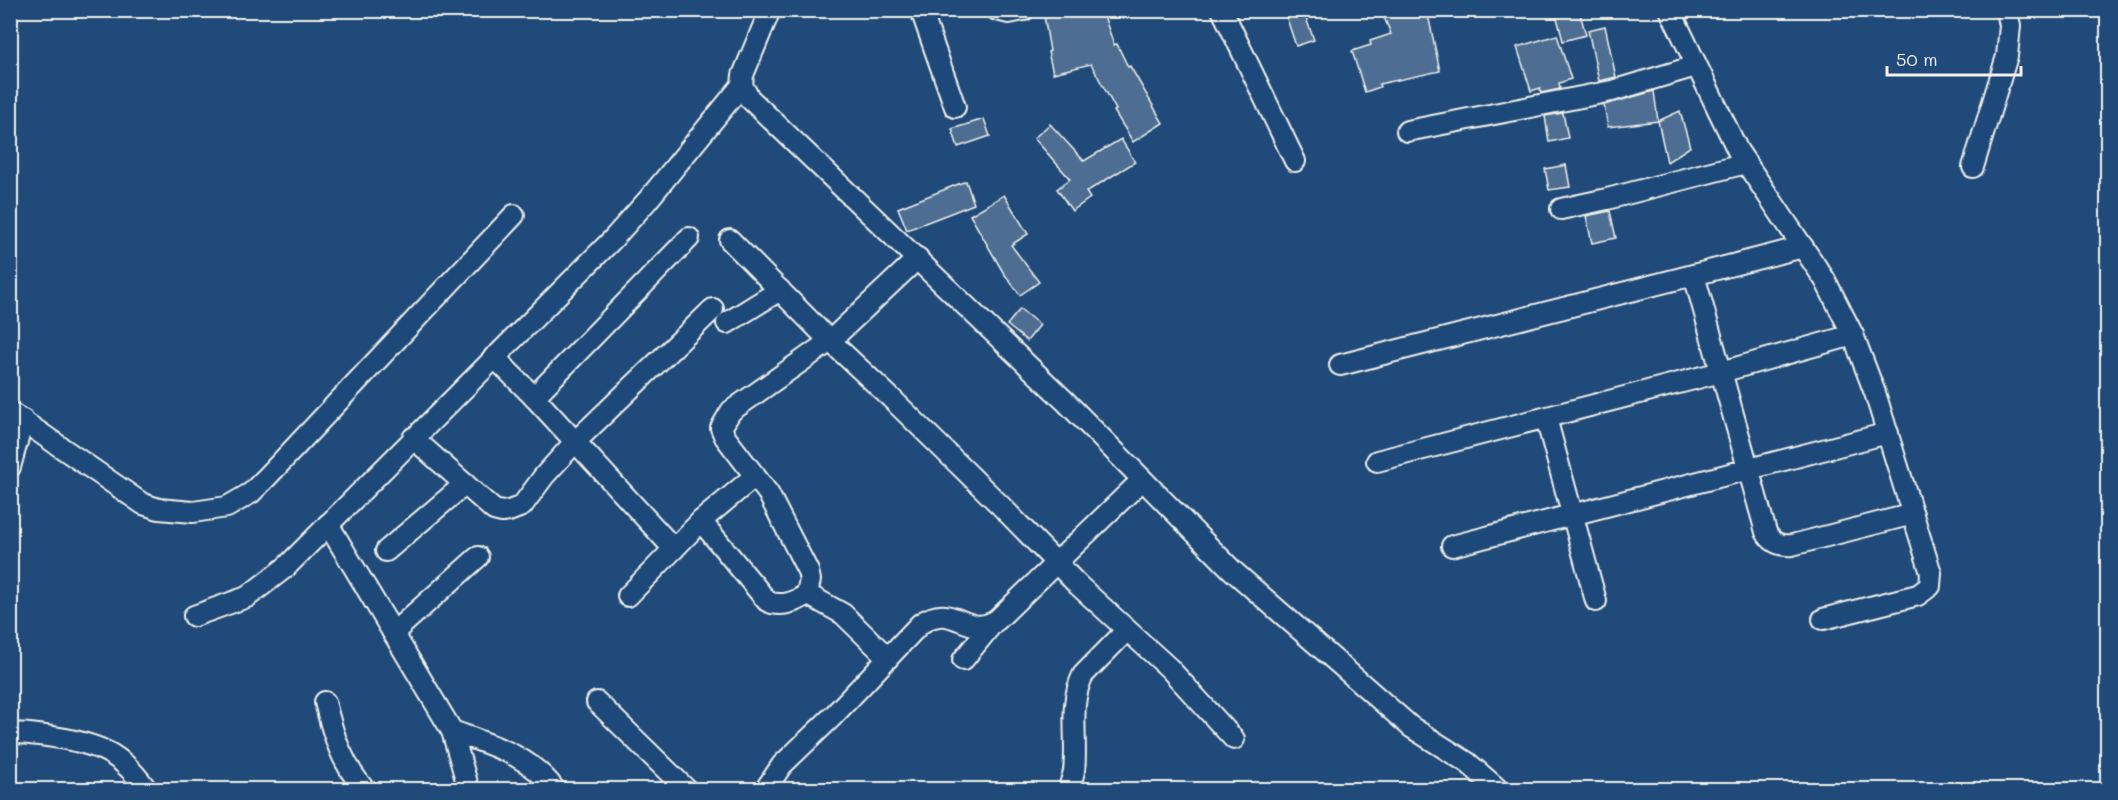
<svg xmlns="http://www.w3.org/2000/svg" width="2118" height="800" viewBox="0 0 2118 800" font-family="Mali,sans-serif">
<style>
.building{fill:#4d6e92;stroke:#f4f1e8;stroke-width:1.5}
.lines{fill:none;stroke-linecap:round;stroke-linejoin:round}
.minor-casing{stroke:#f4f1e8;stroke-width:24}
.minor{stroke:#1f4a7a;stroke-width:20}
</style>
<rect width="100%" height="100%" fill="#1f4a7a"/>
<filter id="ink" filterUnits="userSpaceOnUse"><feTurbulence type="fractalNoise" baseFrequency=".0167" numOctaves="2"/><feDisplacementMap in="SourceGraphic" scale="12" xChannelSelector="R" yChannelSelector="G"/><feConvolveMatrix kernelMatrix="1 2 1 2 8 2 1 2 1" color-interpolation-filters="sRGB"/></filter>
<g filter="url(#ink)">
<g class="building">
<path d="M1043 10H1102L1114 45 1117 44 1128 67 1130 66 1163 123 1133 142 1114 111 1116 110 1091 64 1053 73 1048 52 1050 51Z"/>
<path d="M1284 10H1303L1314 40 1296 46Z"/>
<path d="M1381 10H1427L1440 71 1379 84 1380 87 1365 92 1352 51 1371 45 1370 41 1391 34Z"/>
<path d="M1555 10H1579L1586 35 1563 41Z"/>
<path d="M1605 26 1616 77 1599 81 1588 30Z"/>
<path d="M1557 35 1571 79 1559 83 1560 89 1541 93 1540 88 1531 91 1517 47Z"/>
<path d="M1654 91 1658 121 1608 127 1604 105Z"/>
<path d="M1680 111 1690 147 1667 162 1658 121Z"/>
<path d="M1563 113 1568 138 1549 142 1545 116Z"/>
<path d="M984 119 990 136 958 147 952 129Z"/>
<path d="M1050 124 1084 161 1121 139 1135 162 1086 192 1090 198 1072 211 1057 189 1070 179 1034 138Z"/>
<path d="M1566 165 1570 187 1549 190 1545 169Z"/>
<path d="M966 181 974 204 907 230 898 208Z"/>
<path d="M1004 195 1028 234 1011 245 1039 282 1020 295 1003 272 970 215Z"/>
<path d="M1610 211 1616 238 1592 243 1586 216Z"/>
<path d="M1020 309 1040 325 1027 341 1007 325Z"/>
</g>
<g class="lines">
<defs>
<g id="minor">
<path d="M770 10 743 75 742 85 749 98 1065 401 1232 570 1411 727 1468 763 1499 790"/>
<path d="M921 10 955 107"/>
<path d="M997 10 1009 13 1024 10"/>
<path d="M1222 10 1295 161"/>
<path d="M1670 10 1738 151 1825 280 1853 335 1875 393 1931 573 1930 586 1918 595 1823 619"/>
<path d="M1407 131 1612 91 1696 66"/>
<path d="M1973 167 2007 56 2010 26 2007 10"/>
<path d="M1561 209 1607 199 1746 163"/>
<path d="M730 240 830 341 891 398 1000 505 1078 585 1169 668 1234 739"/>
<path d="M1694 275 1766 532C1772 543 1780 546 1792 545L1913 514"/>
<path d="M727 323 780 290"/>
<path d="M494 357 534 397 674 549"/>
<path d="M1340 365 1803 247"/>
<path d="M534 397 689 238"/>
<path d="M10 412 143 504 159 509 193 512 227 507 251 493 267 477 514 215"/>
<path d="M1546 418 1596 601"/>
<path d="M413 438 494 510 502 512 509 511 522 506 544 476 575 442 713 309"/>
<path d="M1377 461 1721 372 1853 335"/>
<path d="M10 467 23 420"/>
<path d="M701 521 767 601C780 608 796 602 807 594L810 580 808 571 768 493 725 437 721 428 731 411 830 341 918 258"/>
<path d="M328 524 452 731 469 790"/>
<path d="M1452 546 1888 433"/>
<path d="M386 551 465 484"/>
<path d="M807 594 843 614 888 658"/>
<path d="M628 596 701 521 755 476"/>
<path d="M194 616 247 597 286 567 612 240 647 201 742 85"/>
<path d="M393 633 478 557"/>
<path d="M963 660 993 623"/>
<path d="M325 702C333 735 342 764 365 790"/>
<path d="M597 702 687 790"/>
<path d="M452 731C491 745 530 755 555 790"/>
<path d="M10 733C30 733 48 736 66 739 105 747 123 756 147 790"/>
<path d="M765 790 782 765 833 716 920 624C954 599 966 640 997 620L1142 480"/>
<path d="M1069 790C1070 783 1073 777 1074 771 1078 739 1068 705 1083 675L1127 630"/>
</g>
</defs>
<use href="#minor" class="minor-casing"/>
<use href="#minor" class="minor"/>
</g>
</g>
<rect width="2118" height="800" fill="none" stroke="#1f4a7a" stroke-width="36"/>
<rect x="18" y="18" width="2082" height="764" fill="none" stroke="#f4f1e8" stroke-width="2" filter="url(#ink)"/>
<path d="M1887 66v9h134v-9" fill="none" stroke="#f4f1e8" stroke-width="3"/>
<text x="1896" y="66" font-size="18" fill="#f4f1e8" stroke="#1f4a7a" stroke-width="4.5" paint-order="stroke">50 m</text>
</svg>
